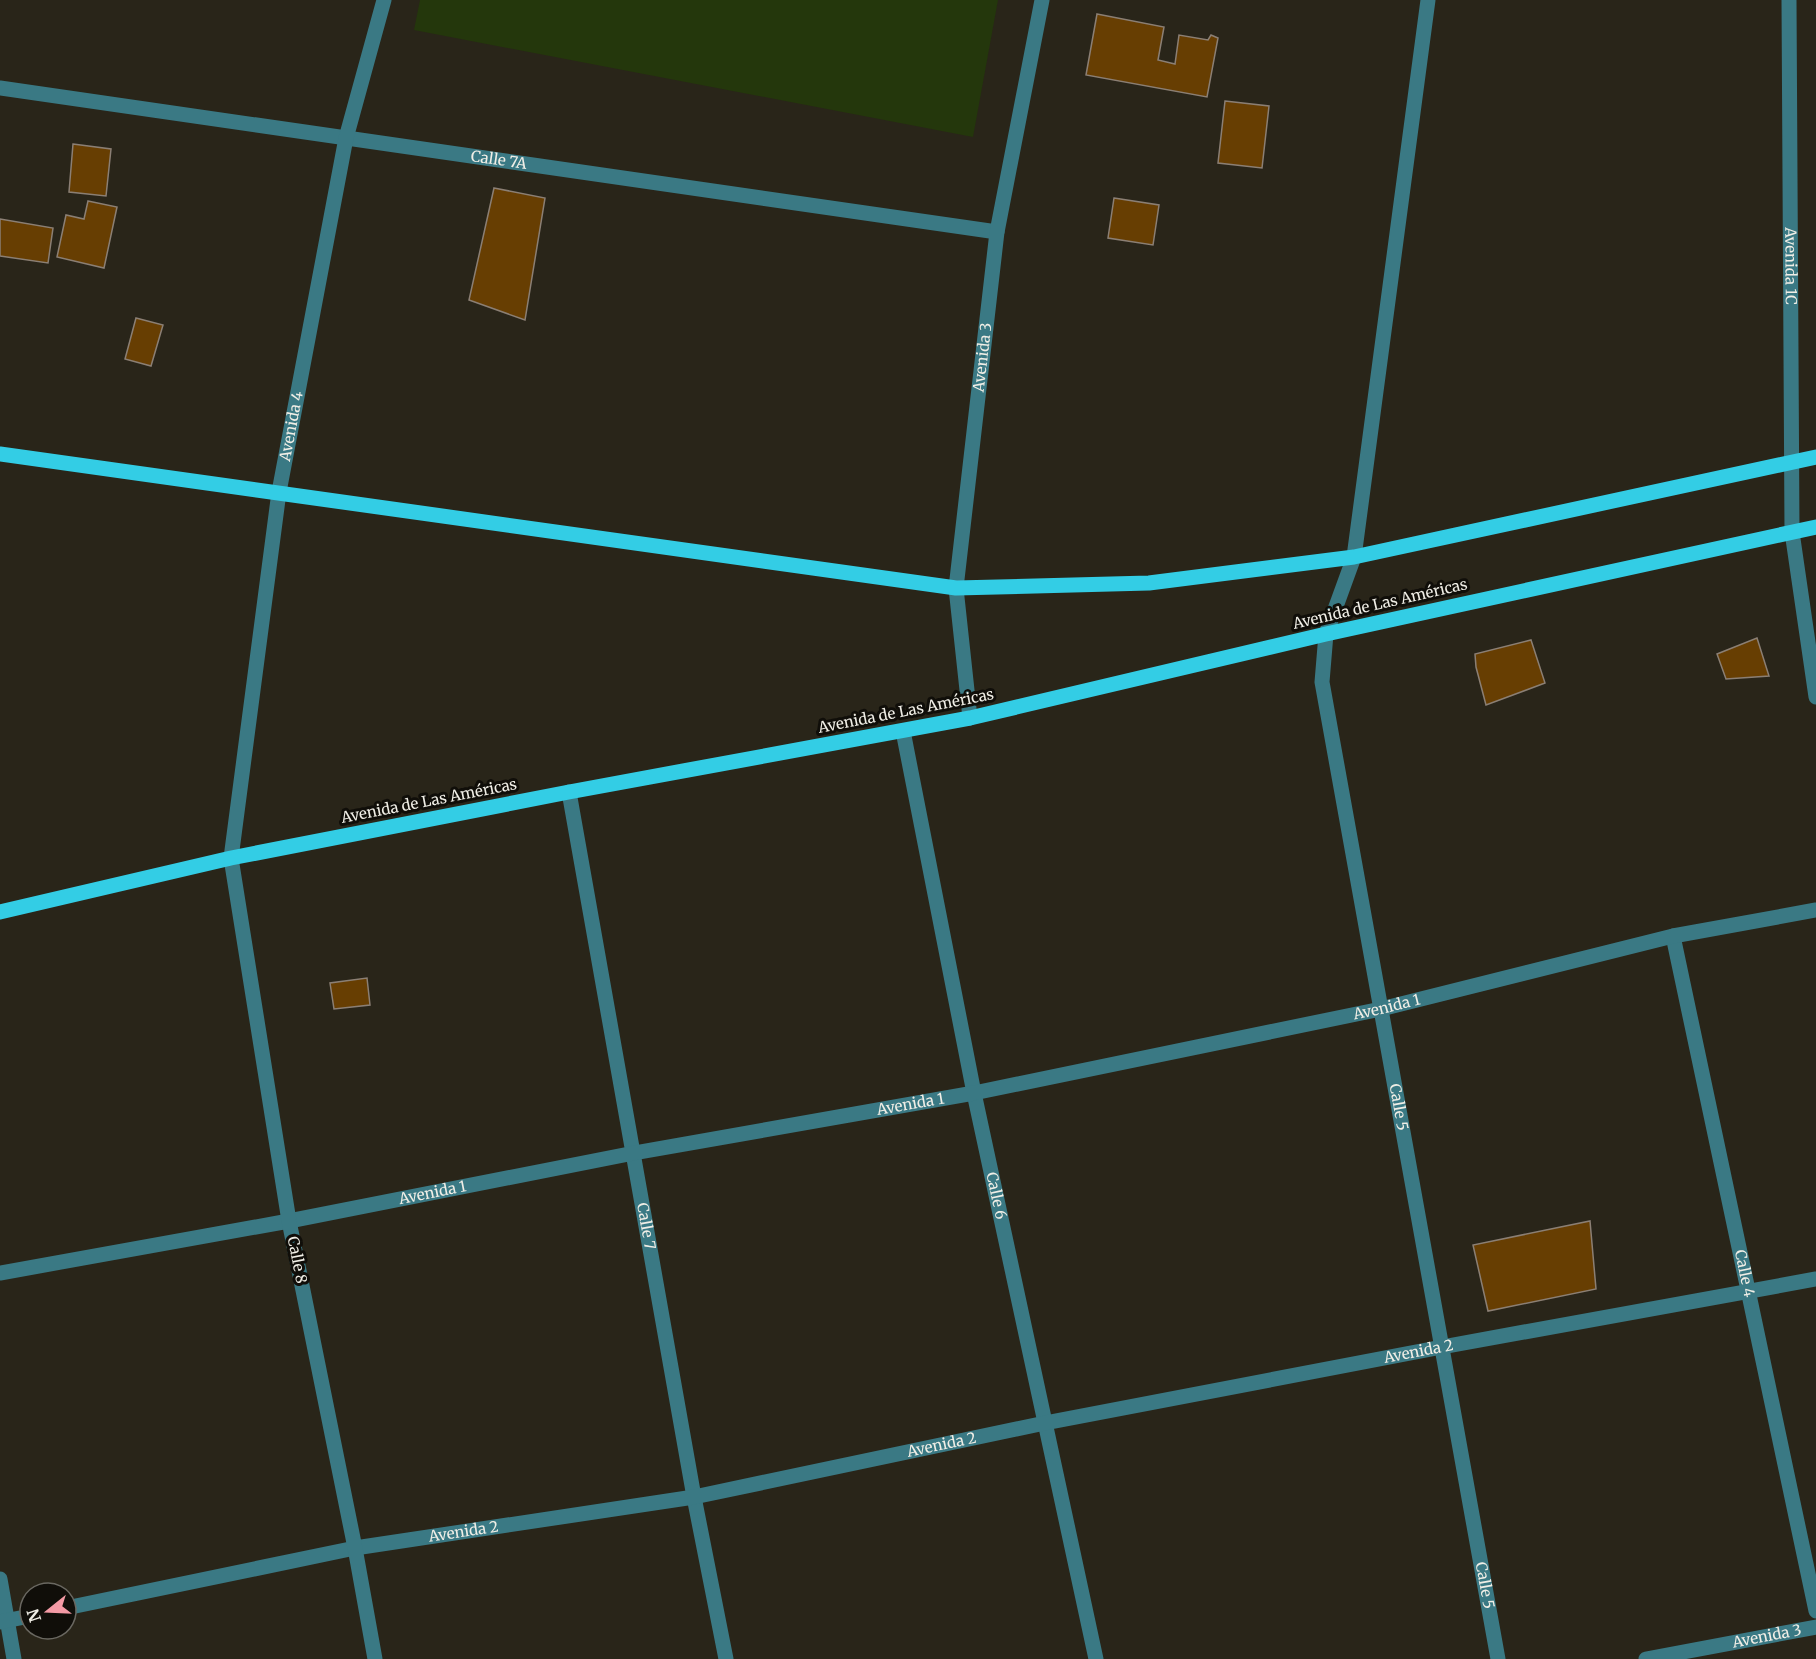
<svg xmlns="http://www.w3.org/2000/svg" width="1816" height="1659" viewBox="0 0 1816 1659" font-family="Merriweather,serif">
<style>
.green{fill:#24370c}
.building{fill:#673e02;stroke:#8b7f74;stroke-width:1.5}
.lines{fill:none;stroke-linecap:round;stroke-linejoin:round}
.minor{stroke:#3a7984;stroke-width:15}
.major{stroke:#33cde5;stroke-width:15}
.labels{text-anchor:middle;stroke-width:6;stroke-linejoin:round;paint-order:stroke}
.street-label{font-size:15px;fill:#f0eee6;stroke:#100e09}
</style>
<rect width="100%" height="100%" fill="#292519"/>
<path class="green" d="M420 0H998L973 137 414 30Z"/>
<g class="building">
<path d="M1097 14 1164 27 1158 60 1175 64 1179 35 1208 40 1211 35 1218 38 1207 97 1086 75Z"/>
<path d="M1225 101 1269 106 1262 168 1218 163Z"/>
<path d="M73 144 111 149 106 196 69 192Z"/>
<path d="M494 188 545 198 525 320 469 300Z"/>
<path d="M1114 198 1159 205 1153 245 1108 238Z"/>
<path d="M88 201 117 207 104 268 57 257 66 215 84 219Z"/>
<path d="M0 219 53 228 48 263 0 256Z"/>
<path d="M136 318 163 325 151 366 125 359Z"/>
<path d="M1757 638 1769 676 1726 679 1717 654Z"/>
<path d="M1531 640 1545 683 1486 705 1476 667 1475 654Z"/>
<path d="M367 978 370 1005 334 1009 330 983Z"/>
<path d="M1590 1221 1596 1289 1488 1311 1473 1245Z"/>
</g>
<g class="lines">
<g class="minor">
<path id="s1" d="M1428 0 1354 557 1326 634 1322 682 1498 1659"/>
<path id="s2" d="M1789 0 1792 532 1816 697"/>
<path id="s3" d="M0 88 997 232"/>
<path id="s4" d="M970 718 956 588 997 232 1042 0"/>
<path id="s5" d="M903 731 974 1093 1096 1659"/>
<path id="s6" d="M569 792 694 1497 726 1659"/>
<path id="s7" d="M1673 936 1816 1611"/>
<path id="s8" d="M0 1273 289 1221 634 1153 974 1093 1381 1009 1673 936 1816 910"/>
<path d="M0 1579 14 1659"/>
<path id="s9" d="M66 1608 355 1548 694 1497 1045 1423 1442 1347 1816 1279"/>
<path d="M0 1622 30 1616"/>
<path id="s10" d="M375 1659 355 1548 289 1221 231 858 279 492 346 138 384 0"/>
<path id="s11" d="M1646 1659 1816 1627"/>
</g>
<g class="major">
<path d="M0 454 956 588 1149 583 1354 557 1816 457"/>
<path d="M0 912 231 858 569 792 970 718 1326 634 1816 527"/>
</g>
</g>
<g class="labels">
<g class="street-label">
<text dy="5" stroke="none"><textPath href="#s3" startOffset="504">Calle 7A</textPath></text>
<text dy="5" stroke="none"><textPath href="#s2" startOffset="266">Avenida 1C</textPath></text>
<text dy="5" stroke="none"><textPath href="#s4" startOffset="363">Avenida 3</textPath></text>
<text dy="5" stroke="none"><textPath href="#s10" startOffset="1250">Avenida 4</textPath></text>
<text transform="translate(1380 604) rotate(-13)" y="5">Avenida de Las Américas</text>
<text transform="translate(906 711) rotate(-11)" y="5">Avenida de Las Américas</text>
<text transform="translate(429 801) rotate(-11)" y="5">Avenida de Las Américas</text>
<text dy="5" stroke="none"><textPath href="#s8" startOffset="1412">Avenida 1</textPath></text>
<text dy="5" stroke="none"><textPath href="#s8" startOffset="926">Avenida 1</textPath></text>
<text dy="5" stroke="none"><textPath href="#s1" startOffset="1124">Calle 5</textPath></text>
<text dy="5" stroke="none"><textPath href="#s8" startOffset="440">Avenida 1</textPath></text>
<text dy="5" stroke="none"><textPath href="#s5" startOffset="474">Calle 6</textPath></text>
<text dy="5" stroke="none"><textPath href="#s6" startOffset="441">Calle 7</textPath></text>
<text transform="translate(297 1260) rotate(79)" y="5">Calle 8</text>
<text dy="5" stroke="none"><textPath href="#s7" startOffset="345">Calle 4</textPath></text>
<text dy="5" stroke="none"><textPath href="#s9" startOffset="1377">Avenida 2</textPath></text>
<text dy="5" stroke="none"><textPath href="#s9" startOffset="891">Avenida 2</textPath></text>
<text dy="5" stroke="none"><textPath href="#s9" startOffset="405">Avenida 2</textPath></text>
<text dy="5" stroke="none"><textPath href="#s1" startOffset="1610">Calle 5</textPath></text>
<text dy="5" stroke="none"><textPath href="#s11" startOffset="123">Avenida 3</textPath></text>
</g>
</g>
<g transform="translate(48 1611) rotate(252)"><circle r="28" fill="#100e09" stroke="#6a6861" stroke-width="1.5"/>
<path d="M0-4.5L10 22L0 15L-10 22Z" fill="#f49aa5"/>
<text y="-9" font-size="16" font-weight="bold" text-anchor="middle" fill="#f0eee6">N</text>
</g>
</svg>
